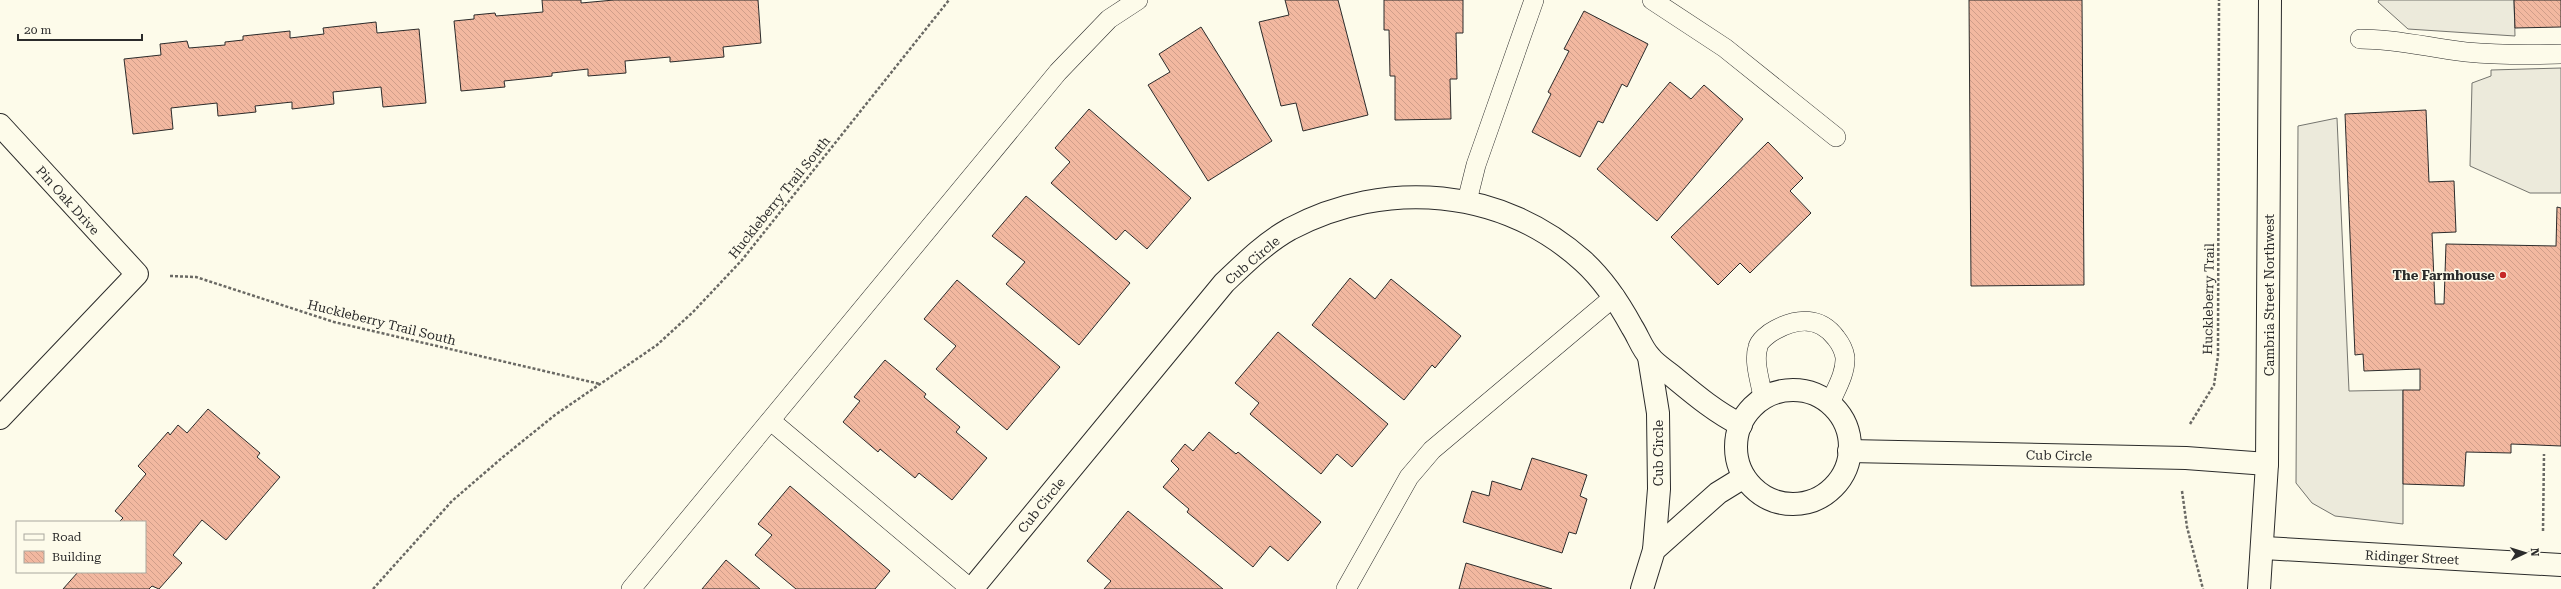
<svg xmlns="http://www.w3.org/2000/svg" width="2561" height="589" viewBox="0 0 2561 589" font-family="'Roboto Serif',serif">
<style>
.parking{fill:#eceadb;stroke:#74746e}
.building{fill:url(#building-back-hatch);stroke:#2b2b2b}
.lines{fill:none;stroke-linecap:round;stroke-linejoin:round}
.lane-casing{stroke:#2b2b2b;stroke-width:20}
.street-casing{stroke:#2b2b2b;stroke-width:24}
.secondary-casing{stroke:#2b2b2b;stroke-width:24}
.path{stroke:#6a6964;stroke-width:2.5;stroke-dasharray:3 2;stroke-linecap:butt}
.lane{stroke:#fdfbea;stroke-width:19}
.street{stroke:#fdfbea;stroke-width:22}
.secondary{stroke:#fdfbea;stroke-width:22}
.poi-dot{fill:#c62828;stroke:#fdfbea;stroke-width:1.5}
.labels{text-anchor:middle;stroke-width:3;stroke-linejoin:round;paint-order:stroke}
.street-label{font-size:13px;fill:#2b2b2b;stroke:#fdfbea}
.poi-label{font-size:13px;font-weight:bold;fill:#2b2b2b;stroke:#fdfbea;text-anchor:end}
</style>
<defs>
<pattern id="building-back-hatch" width="6" height="6" patternUnits="userSpaceOnUse"><rect width="6" height="6" fill="#f2b8a0"/><path d="M-1 5l2 2M0 0l6 6M5-1l2 2" fill="none" stroke="#d09e8a"/></pattern>
</defs>
<rect width="100%" height="100%" fill="#fdfbea"/>
<g class="parking">
<path d="M2379 0H2514L2515 36 2408 29 2378 2Z"/>
<path d="M2561 68V193H2530L2470 166 2472 83 2491 76V70Z"/>
<path d="M2337 118 2349 391 2403 390V524L2335 516 2312 503 2296 483 2298 126Z"/>
</g>
<g class="building">
<path d="M542 0H581V3L614 0H758L761 43 723 47 724 57 670 62V57L625 61 626 73 588 76V69L552 73V76L504 81 505 87 461 91 454 21 474 19V15L495 13 496 16 543 12Z"/>
<path d="M1285 0H1338L1368 115 1303 131 1296 103 1281 106 1259 22 1289 15Z"/>
<path d="M1384 0H1463V33H1456L1457 79H1450L1451 119 1395 120V76H1390L1389 30H1384Z"/>
<path d="M1969 0H2082L2084 285 1971 286Z"/>
<path d="M2514 0H2561V27L2515 28Z"/>
<path d="M1584 11 1648 44 1627 87 1622 84 1603 123 1598 121 1580 157 1532 132 1551 94 1548 92 1569 51 1564 49Z"/>
<path d="M376 22 377 33 419 29 426 103 383 107 381 87 333 92 334 104 292 109V102L255 106 256 112 218 116 217 103 171 108 173 129 133 134 124 59 161 55 160 44 187 41 189 48 225 45V42L243 40V36L290 31V38L324 34 323 28Z"/>
<path d="M1201 27 1272 141 1208 181 1148 85 1170 72 1159 54Z"/>
<path d="M1670 82 1691 99 1704 85 1743 119 1657 221 1597 169Z"/>
<path d="M1089 109 1191 198 1147 249 1125 230 1116 240 1051 183 1070 162 1055 148Z"/>
<path d="M2426 110 2429 182 2454 181 2456 232 2432 233 2435 304H2444L2446 244 2556 246 2557 207 2561 208V446L2511 444V453L2466 452 2464 486 2403 484V390H2420V369L2364 371 2363 354 2355 355 2345 114Z"/>
<path d="M1768 142 1803 178 1790 191 1811 213 1750 273 1740 263 1718 285 1671 237Z"/>
<path d="M1026 196 1130 283 1079 345 1006 284 1025 262 992 236Z"/>
<path d="M1350 278 1375 299 1391 279 1461 336 1435 368 1432 365 1404 400 1312 325Z"/>
<path d="M957 280 1060 367 1007 430 936 369 956 346 924 319Z"/>
<path d="M1278 332 1388 424 1352 467 1337 454 1321 474 1250 414 1259 403 1235 383Z"/>
<path d="M885 360 926 394 924 397 960 427 956 432 987 458 952 500 919 473 915 478 880 449 878 452 843 422 860 401 854 397Z"/>
<path d="M208 409 260 453 257 457 280 477 226 540 202 520 173 555 182 563 159 589 152 586 149 589H63L78 572H145V522H119L123 518 115 511 146 474 138 466 168 432 170 435 178 425 187 433Z"/>
<path d="M1209 432 1236 454 1238 452 1321 522 1288 561 1270 546 1253 567 1187 512 1189 509 1163 487 1179 469 1171 461 1185 444 1193 451Z"/>
<path d="M1532 458 1587 475 1580 496 1587 499 1576 534 1569 532 1562 553 1463 522 1472 491 1489 496 1492 481 1521 490Z"/>
<path d="M790 486 890 571 875 589H796L755 555 772 535 758 524Z"/>
<path d="M1128 511 1223 589H1104L1111 581 1087 561Z"/>
<path d="M726 560 760 589H702Z"/>
<path d="M1466 563 1552 589H1459Z"/>
</g>
<g class="lines">
<defs>
<g id="lane">
<path d="M1652 0 1725 48 1836 137"/>
<path d="M2360 39C2399 39 2429 48 2466 52 2498 55 2529 55 2561 54"/>
<path d="M1467 201 1476 165 1534 0"/>
<path d="M1763 398C1761 383 1753 362 1758 347 1759 341 1769 333 1775 330 1796 318 1820 316 1836 338 1840 343 1844 351 1845 357 1846 373 1836 389 1830 403"/>
<path d="M771 421 971 589"/>
<path d="M631 589 1058 72 1109 19 1138 0"/>
<path d="M1346 589 1409 477 1432 450 1615 296"/>
</g>
<g id="street">
<path d="M0 125 137 274 0 418"/>
<path d="M1649 357 1658 413 1659 489 1654 550"/>
<circle cx="1793" cy="447" r="57"/>
<path d="M1849 451 2186 458 2267 464"/>
<path d="M2264 548 2561 565"/>
<path d="M972 589 1224 283C1244 264 1265 243 1290 229 1386 178 1502 188 1583 261 1604 280 1619 303 1632 327 1638 336 1642 349 1650 357 1655 364 1665 370 1671 375 1694 394 1715 412 1741 425"/>
<path d="M1642 589 1654 550 1718 493 1744 477"/>
</g>
<path id="secondary" d="M2259 589 2267 464 2270 0"/>
</defs>
<use href="#lane" class="lane-casing"/>
<use href="#street" class="street-casing"/>
<use href="#secondary" class="secondary-casing"/>
<g class="path">
<path d="M170 276 196 277 334 322 600 384"/>
<path d="M2190 424 2214 385 2218 356 2219 0"/>
<path d="M2182 491 2187 527 2203 589"/>
<path d="M2543 531 2544 454"/>
<path d="M373 589 452 501 503 457 555 415 657 345 693 312 742 260 949 0"/>
</g>
<use href="#lane" class="lane"/>
<use href="#street" class="street"/>
<use href="#secondary" class="secondary"/>
</g>
<circle class="poi-dot" cx="2503" cy="275" r="4"/>
<g class="labels">
<g class="street-label">
<text transform="translate(779 197) rotate(-51)" y="5">Huckleberry Trail South</text>
<text transform="translate(68 200) rotate(48)" y="5">Pin Oak Drive</text>
<text transform="translate(1252 260) rotate(-40)" y="5">Cub Circle</text>
<text transform="translate(2269 295) rotate(-90)" y="5">Cambria Street Northwest</text>
<text transform="translate(2208 299) rotate(-89)" y="5">Huckleberry Trail</text>
<text transform="translate(382 322) rotate(14)" y="5">Huckleberry Trail South</text>
<text transform="translate(1658 453) rotate(-90)" y="5">Cub Circle</text>
<text transform="translate(2059 455) rotate(1)" y="5">Cub Circle</text>
<text transform="translate(1041 505) rotate(-51)" y="5">Cub Circle</text>
<text transform="translate(2412 557) rotate(3)" y="5">Ridinger Street</text>
</g>
<g class="poi-label">
<text x="2495" y="280">The Farmhouse</text>
</g>
</g>
<rect x="16" y="521" width="130" height="52" fill="#fdfbea" stroke="#a9a89e"/>
<rect x="24" y="534" width="20" height="6" fill="#fdfbea" stroke="#a9a89e"/>
<text x="52" y="541" font-size="12" fill="#2b2b2b">Road</text>
<rect x="24" y="551" width="20" height="12" fill="url(#building-back-hatch)" stroke="#a9a89e"/>
<text x="52" y="561" font-size="12" fill="#2b2b2b">Building</text>
<g transform="translate(2525 553) rotate(86)" stroke="#fdfbea" stroke-width="3" paint-order="stroke">
<path d="M0-3L7 15L0 10L-7 15Z" fill="#2b2b2b"/>
<text y="-6" font-size="11" font-weight="bold" text-anchor="middle" fill="#2b2b2b">N</text>
</g>
<path d="M18 34v6h124v-6" fill="none" stroke="#2b2b2b" stroke-width="2"/>
<text x="24" y="34" font-size="12" fill="#2b2b2b" stroke="#fdfbea" stroke-width="3" paint-order="stroke">20 m</text>
</svg>
